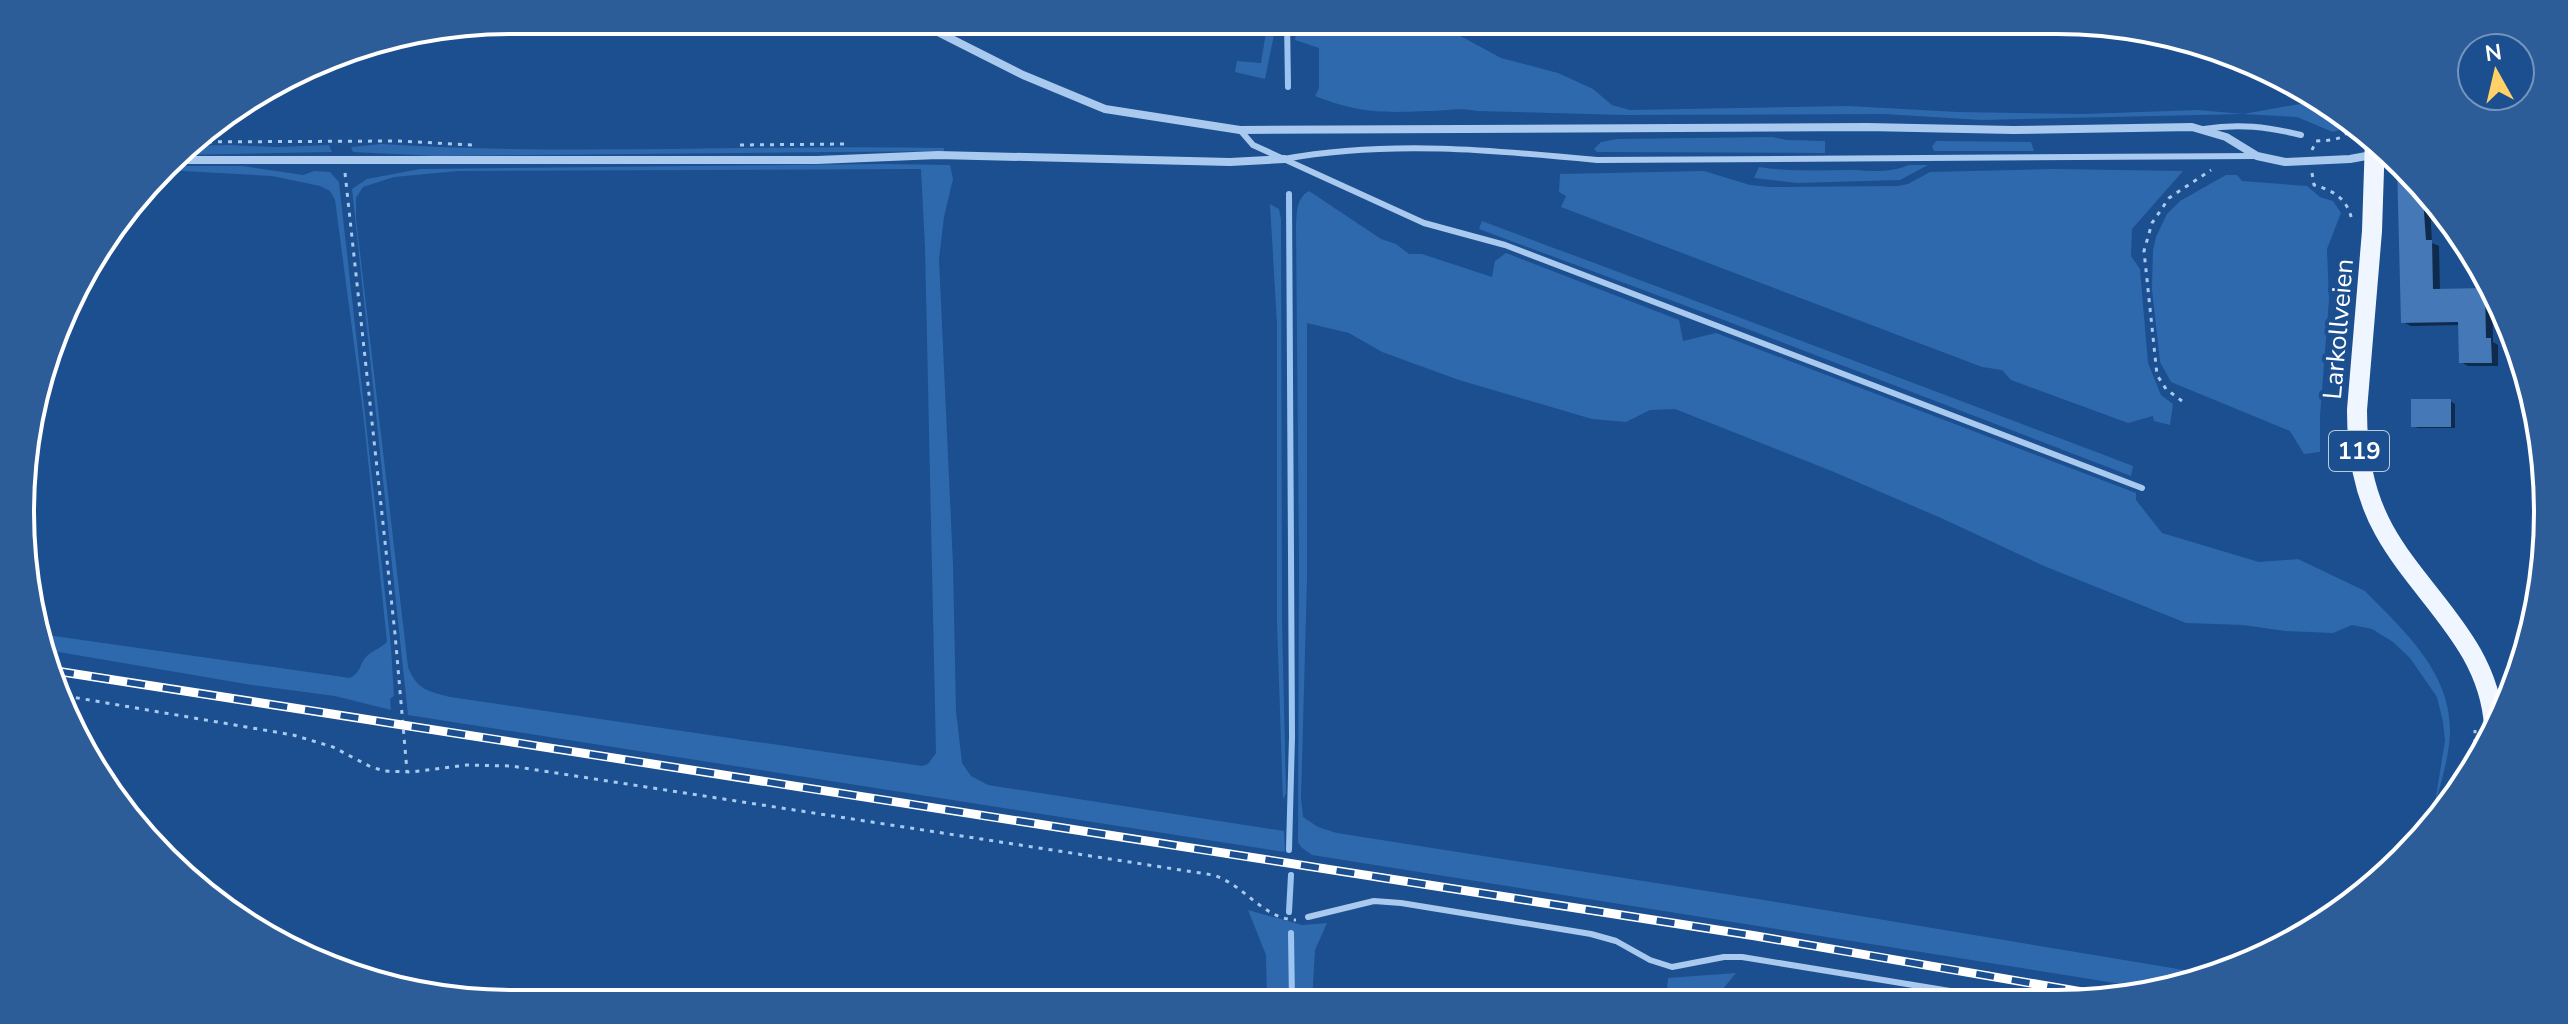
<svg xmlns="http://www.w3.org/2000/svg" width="2568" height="1024" viewBox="0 0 2568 1024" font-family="'Nunito Sans',sans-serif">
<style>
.green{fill:#2e69ad;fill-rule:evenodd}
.shadow{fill:#0007}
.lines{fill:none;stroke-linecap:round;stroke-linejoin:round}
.stream{stroke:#9cc4f0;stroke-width:6}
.building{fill:#4478b7}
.path{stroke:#a9c9ee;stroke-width:3;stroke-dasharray:4 6;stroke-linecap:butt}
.service{stroke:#a9c9ee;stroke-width:6}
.minor{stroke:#a9c9ee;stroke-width:8}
.primary{stroke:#f0f6ff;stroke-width:20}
.rail-casing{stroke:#fff;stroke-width:9}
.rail{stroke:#1b4f8f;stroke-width:6;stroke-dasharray:18;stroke-linecap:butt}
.labels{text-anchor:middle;stroke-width:8;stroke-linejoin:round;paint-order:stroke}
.shield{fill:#1b4f8f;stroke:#bbcadd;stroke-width:2}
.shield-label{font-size:24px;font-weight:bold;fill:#fff}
.street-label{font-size:26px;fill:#fff;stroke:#1b4f8f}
.rim{fill:none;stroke:#fff;stroke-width:4}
</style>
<rect width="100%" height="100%" fill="#1b4f8f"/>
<g class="green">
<path d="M1268 20H1277L1265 79 1235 72 1237 61 1261 63Z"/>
<path d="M1298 20H1431L1501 58 1558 73 1593 89 1612 105 1630 110 1848 106 1958 112 2083 114 2198 110 2243 114 2311 102 2345 121 2339 130 2333 132 2297 117 2243 114 1981 120 1884 114 1625 115 1477 111C1459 107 1445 111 1427 111 1382 113 1358 113 1315 96L1319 88V48L1295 40Z"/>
<path d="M1772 137 1787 140 1825 141V153L1597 152 1594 149 1601 142 1617 139Z"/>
<path d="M1936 141 2031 142 2034 151H1934L1932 147Z"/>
<path d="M381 144C568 156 756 144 944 148V151L436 156 353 152 351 147Z"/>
<path d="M228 145 277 147 329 145 332 152 178 155 185 146Z"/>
<path d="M882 164 950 165 953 179 944 217 939 259 953 565 956 711 962 763 971 776 988 785 1284 831 1285 852 408 715 352 189 367 179 420 169ZM921 169 925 247 936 753 928 764 922 766 450 697C428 691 417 690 408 667L356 218V198L363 187 394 177 458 171Z"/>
<path d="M1909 165H1928L1900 180 1797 183 1754 178 1759 167C1791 172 1822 170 1853 170 1874 171 1889 173 1909 165Z"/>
<path d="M168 166H243L303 175 314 171 330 172 339 182 391 647 394 696 390 699 391 710 335 696 252 685 47 650 40 634 350 678C362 672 359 663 368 655 374 650 381 648 387 642L363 412 335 200 330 191 320 186 272 176 164 170Z"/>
<path d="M2054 169 2183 171 2132 229 2131 256 2140 269 2148 363 2161 395 2173 404 2170 425 2154 421 2153 416 2128 423 2011 380 2002 370 1982 367 1561 207 1566 196 1559 192 1560 174 1704 171 1750 185 1770 187 1898 186 1908 184 1930 172Z"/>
<path d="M2226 175H2237L2242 181 2307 186 2320 197 2333 201 2341 213 2327 249 2329 299 2320 416V452L2304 454 2290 431 2171 382 2160 362 2152 289 2153 250 2156 237 2167 214 2180 201Z"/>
<path d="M1309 191 1381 239 1396 244 1409 254H1422L1492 277 1495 261 1506 253 1679 320 1683 341 1716 333 2136 493V500L2162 533 2259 562 2298 559 2365 591C2403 630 2450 671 2450 730 2450 756 2440 785 2434 809L2445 741 2443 722 2437 697 2410 658 2393 642 2372 629 2352 625 2333 633 2285 631 2243 625 2186 623 2044 566 1941 518 1834 472 1675 409 1650 410 1626 422 1592 419 1459 380 1382 352 1349 333 1307 323V579L1301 799 1303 817 1318 827 1337 833 1764 900 2214 975 2159 990 1312 855 1301 847 1298 842 1299 559 1296 228C1297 214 1295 199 1309 191Z"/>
<path d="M1270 204 1279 209 1281 219 1282 620 1286 793 1283 800 1277 623V324Z"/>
<path d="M1482 221C1699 302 1916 384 2133 466L2131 476 1716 317 1479 229Z"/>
<path d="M1248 910 1302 925 1327 923 1315 950 1312 1002H1267L1266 955Z"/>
<path d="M1736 973 1713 1001H1666L1668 978Z"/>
</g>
<g class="shadow">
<path d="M2400 180H2409L2430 207 2432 243 2439 246 2440 291 2485 290 2492 294 2493 342 2498 345V366H2468L2461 362 2460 325 2411 326 2403 322Z"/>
<path d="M2450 401 2455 404V428H2418L2413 426Z"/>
</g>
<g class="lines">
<g class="stream">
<path d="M1287 20 1288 87"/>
<path d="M1289 850 1292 737 1289 194"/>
<path d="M1289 912 1291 875"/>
<path d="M1291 933 1292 1002"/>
</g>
</g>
<g class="building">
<path d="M2397 164 2423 198 2426 240H2432L2433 289 2485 288 2486 338H2491L2492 363H2459L2458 322 2401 323Z"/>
<rect x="2411" y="399" width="40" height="28"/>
</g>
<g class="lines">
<g class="path">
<path d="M188 142 398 141 472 145"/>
<path d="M740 145 844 144"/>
<path d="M2312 150 2316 141C2331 140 2344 141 2352 126"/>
<path d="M345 173 395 634 407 771"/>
<path d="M2312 173 2314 185C2335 191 2347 199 2352 220"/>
<path d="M2182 401 2166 389 2157 375 2144 251 2152 223 2169 198 2211 170"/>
<path d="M66 696 293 735 333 747 371 767 385 771 412 772 467 765 511 766 1213 875C1245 885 1263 919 1296 920"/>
<path d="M2466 782 2475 748V730"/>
</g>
<g class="service">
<path d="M2204 129C2239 123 2268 127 2301 135"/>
<path d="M1240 130 1253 145 1424 223 1505 245 2142 488"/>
<path d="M1284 159C1388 140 1494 150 1597 160L2257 156"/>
<path d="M1308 917 1374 901 1401 903 1591 934 1616 941 1650 960 1672 967 1724 957H1742L2005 1000"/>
</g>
<g class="minor">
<path d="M914 20 1023 75 1105 109 1240 130 1867 127 2013 130 2192 127 2226 137 2257 156 2285 162 2350 159 2388 152"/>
<path d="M173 160H817L938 155 1230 162 1284 159"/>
</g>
<path class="primary" d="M2375 139 2372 231 2357 410C2357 452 2363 492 2384 530 2421 597 2489 643 2494 726"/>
<defs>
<path id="rail" d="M56 671 1756 936 2123 999"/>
</defs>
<use href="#rail" class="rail-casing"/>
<use href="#rail" class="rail"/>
</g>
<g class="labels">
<rect class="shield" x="2329" y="431" width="60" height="40" rx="6"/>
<g class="shield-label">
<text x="2359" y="459">119</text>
</g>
<g class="street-label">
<text transform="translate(2338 329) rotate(-85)" y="9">Larkollveien</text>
</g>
</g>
<path d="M0 0H2568V1024H0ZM512 34H2056A478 478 0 0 1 2534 512V512A478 478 0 0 1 2056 990H512A478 478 0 0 1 34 512V512A478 478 0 0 1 512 34Z" fill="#2d5d98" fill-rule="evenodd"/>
<path class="rim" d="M512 34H2056A478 478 0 0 1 2534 512V512A478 478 0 0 1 2056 990H512A478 478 0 0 1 34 512V512A478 478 0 0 1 512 34Z"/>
<g transform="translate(2496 72) rotate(352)"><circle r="38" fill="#1b4f8f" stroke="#7695bc" stroke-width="2"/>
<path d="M0-6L14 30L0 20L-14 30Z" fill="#ffd166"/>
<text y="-12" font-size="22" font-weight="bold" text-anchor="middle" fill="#ffffff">N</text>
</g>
</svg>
